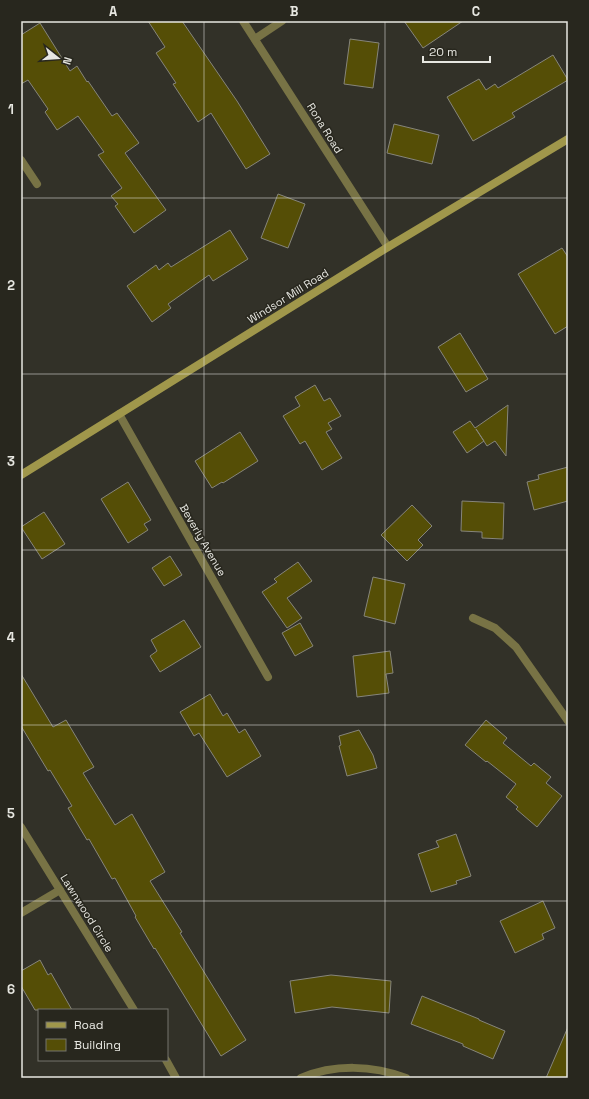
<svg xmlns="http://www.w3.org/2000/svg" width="589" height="1099" viewBox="0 0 589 1099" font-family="'Space Grotesk',sans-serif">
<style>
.building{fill:#554e06;stroke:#86857b}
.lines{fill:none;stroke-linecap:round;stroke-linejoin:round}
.street{stroke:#787345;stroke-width:8}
.secondary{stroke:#a0974b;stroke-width:8}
.grid{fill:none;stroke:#e7e7e1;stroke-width:1;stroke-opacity:0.55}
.labels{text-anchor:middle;stroke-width:3;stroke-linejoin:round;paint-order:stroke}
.street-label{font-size:11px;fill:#e7e7e1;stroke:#28271e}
.neatline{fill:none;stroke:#e7e7e1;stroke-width:1.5}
.grid-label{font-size:13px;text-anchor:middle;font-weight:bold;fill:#e7e7e1}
</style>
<rect width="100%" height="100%" fill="#323128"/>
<g class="building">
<path d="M148 21H182L237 101 270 154 246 169 211 113 198 122 173 84 176 83 156 53 165 47Z"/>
<path d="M404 21H463L423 48Z"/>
<path d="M40 23 70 71 77 66 87 82 88 81 112 116 117 113 139 143 125 153 166 210 134 233 115 206 118 204 111 196 122 188 98 155 104 152 78 116 57 130 45 112 48 109 28 80 21 84V35Z"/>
<path d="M350 39 379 43 373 88 344 84Z"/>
<path d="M553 55 568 80 512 113 515 117 473 141 447 97 479 79 486 90 495 84 498 88Z"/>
<path d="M394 124 439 135 432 164 387 153Z"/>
<path d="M278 194 305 204 288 248 261 238Z"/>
<path d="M230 230 248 259 213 281 209 275 168 304 171 308 152 322 127 286 156 265 159 270 168 263 171 267Z"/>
<path d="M562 248 568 257V326L555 334 518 274Z"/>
<path d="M460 333 488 379 466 392 438 347Z"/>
<path d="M315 385 324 401 330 398 341 416 328 423 332 429 326 432 342 458 322 470 305 441 300 444 283 416 300 406 295 397Z"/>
<path d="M508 405 506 456 495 441 487 446 476 429 484 441 467 453 453 432 470 421 475 428Z"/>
<path d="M240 432 258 461 223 483 222 482 212 488 195 461Z"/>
<path d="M568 467V501L534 510 527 482 539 479 538 475Z"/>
<path d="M128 482 151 520 144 524 148 530 128 543 101 499Z"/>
<path d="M462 501 504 503 503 539 482 538V532L461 531Z"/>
<path d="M412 505 432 526 418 540 423 545 407 561 381 535Z"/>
<path d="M44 512 65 544 42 559 21 527Z"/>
<path d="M170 556 182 575 164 586 152 568Z"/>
<path d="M298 562 312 581 287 598 302 618 287 628 262 592 277 582 274 579Z"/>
<path d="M373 577 405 584 395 624 364 616Z"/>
<path d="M184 620 201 647 160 672 150 656 157 651 151 640Z"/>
<path d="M300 623 313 646 295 656 282 633Z"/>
<path d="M390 651 393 673 386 674 389 693 357 697 353 656Z"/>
<path d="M21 674 53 727 66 720 94 767 83 773 115 825 132 814 165 872 150 881 182 932 180 933 246 1040 221 1056 155 948 154 949 135 917 136 916 115 878 112 879 89 839 87 840 68 808 72 806 50 770 48 771 21 726Z"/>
<path d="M210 694 223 716 227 713 239 733 245 729 261 756 227 777 199 733 194 736 180 712Z"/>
<path d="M486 720 507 738 503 743 531 766 534 763 551 777 546 783 562 796 537 827 516 809 518 807 506 797 516 784 487 761 486 762 465 745Z"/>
<path d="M359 730 373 755 377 768 347 776 339 746 341 745 339 736Z"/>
<path d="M456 834 471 876 456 881 457 884 431 892 418 854 439 847 436 841Z"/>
<path d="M543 901 555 928 542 934 544 939 515 953 500 921Z"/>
<path d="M40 960 48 975 51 973 72 1010H35L21 986V971Z"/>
<path d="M331 975 391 981 389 1013 332 1007 295 1013 290 981Z"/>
<path d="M422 996 479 1019V1020L505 1031 493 1059 463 1046V1044L411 1024Z"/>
<path d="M568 1027V1078H546Z"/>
</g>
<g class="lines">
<g class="street">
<path d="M243 21 388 247"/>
<path d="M255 39 282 21"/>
<path d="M21 160 37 184"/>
<path d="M119 414 268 677"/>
<path d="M473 618 495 628 516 647 568 721"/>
<path d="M21 827 134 1010"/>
<path d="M21 913 60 890"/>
<path d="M166 1060 176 1078"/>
<path d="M301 1078C334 1064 373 1065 406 1078"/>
</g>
<path class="secondary" d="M21 475 388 247 568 139"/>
</g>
<path class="grid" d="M204 21V1078M385 21V1078M21 198H568M21 374H568M21 550H568M21 725H568M21 901H568"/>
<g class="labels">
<g class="street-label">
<text transform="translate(325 128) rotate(58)" y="4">Rona Road</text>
<text transform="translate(288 296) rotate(-32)" y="4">Windsor Mill Road</text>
<text transform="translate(203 540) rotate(60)" y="4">Beverly Avenue</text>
<text transform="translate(87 913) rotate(58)" y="4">Lawnwood Circle</text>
</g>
</g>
<rect width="589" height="1099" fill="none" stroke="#28271e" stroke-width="44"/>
<rect x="38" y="1009" width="130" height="52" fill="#28271e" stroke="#74746c"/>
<rect x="46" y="1022" width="20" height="6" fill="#a0974b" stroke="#74746c"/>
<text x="74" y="1029" font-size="12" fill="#e7e7e1">Road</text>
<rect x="46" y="1039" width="20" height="12" fill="#554e06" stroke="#74746c"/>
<text x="74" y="1049" font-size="12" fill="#e7e7e1">Building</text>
<g transform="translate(58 58) rotate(107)" stroke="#28271e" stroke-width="3" paint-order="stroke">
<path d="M0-3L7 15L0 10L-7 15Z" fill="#e7e7e1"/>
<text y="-6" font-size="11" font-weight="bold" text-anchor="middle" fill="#e7e7e1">N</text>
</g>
<path d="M423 56v6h67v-6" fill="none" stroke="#e7e7e1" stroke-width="2"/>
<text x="429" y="56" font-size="12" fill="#e7e7e1" stroke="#28271e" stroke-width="3" paint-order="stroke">20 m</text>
<rect x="22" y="22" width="545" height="1055" class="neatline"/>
<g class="grid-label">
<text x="113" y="16">A</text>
<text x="294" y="16">B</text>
<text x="476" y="16">C</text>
<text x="11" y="114">1</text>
<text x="11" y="290">2</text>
<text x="11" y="466">3</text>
<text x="11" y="642">4</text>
<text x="11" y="818">5</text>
<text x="11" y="994">6</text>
</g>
</svg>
